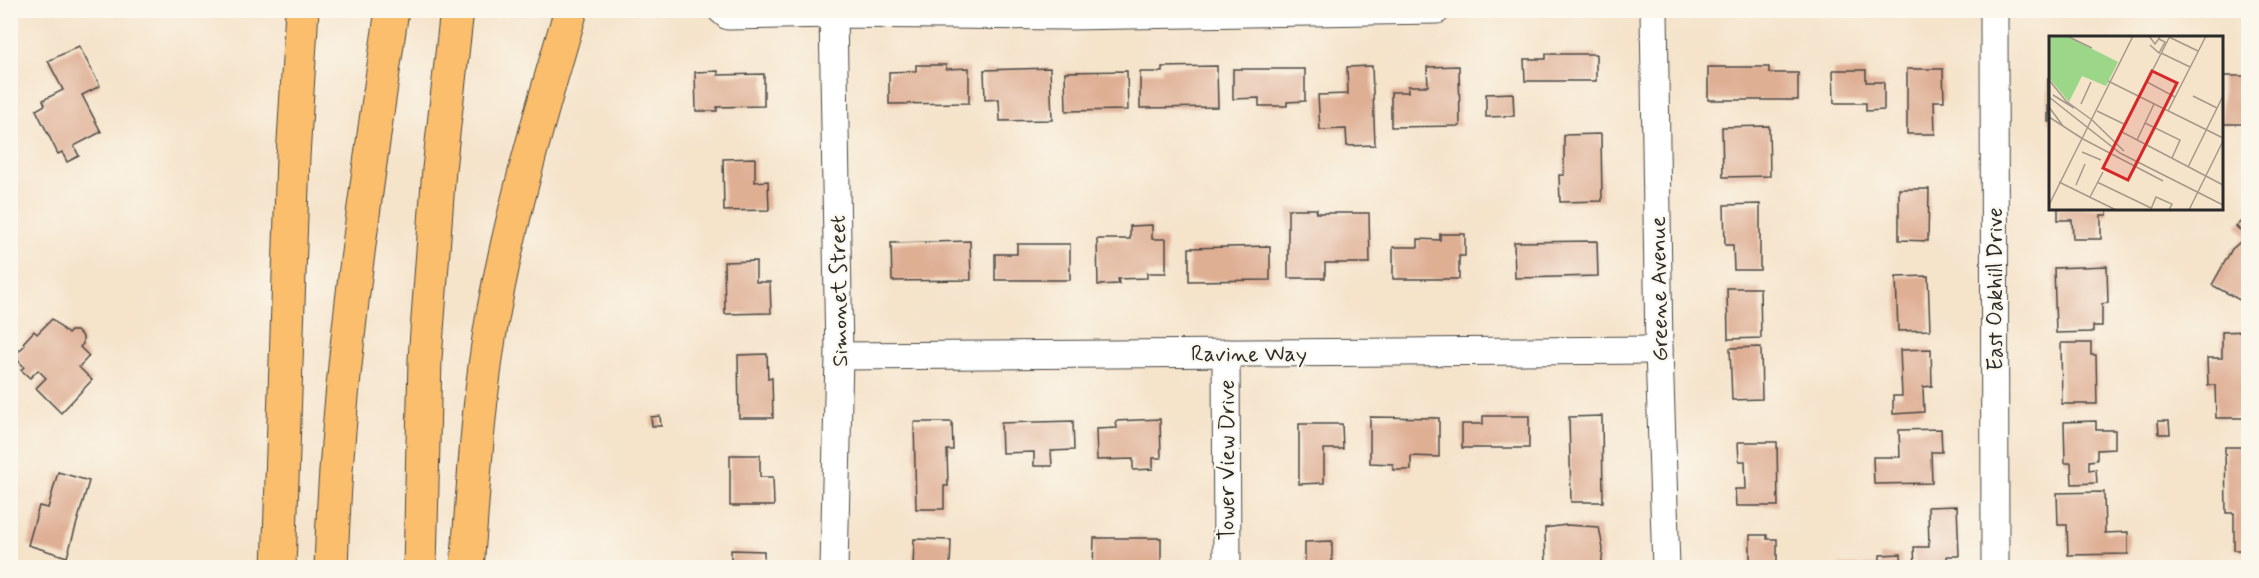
<svg xmlns="http://www.w3.org/2000/svg" width="2259" height="578" viewBox="0 0 2259 578" font-family="Mynerve,sans-serif">
<style>
.building{fill:#dfaf94}
.lines{fill:none;stroke-linecap:round;stroke-linejoin:round}
.street-casing{stroke:#494743;stroke-width:29}
.highway-casing{stroke:#494743;stroke-width:35}
.street{stroke:#fff;stroke-width:27}
.highway{stroke:#fabe6d;stroke-width:33}
.labels{text-anchor:middle;stroke-width:4.5;stroke-linejoin:round;paint-order:stroke}
.street-label{font-size:22px;fill:#2b2b2b;stroke:#fbf7ec}
.inset-road{fill:none;stroke:#a4998a;stroke-width:1.5}
.view{fill:#d62828;fill-opacity:0.15;stroke:#d62828;stroke-width:3}
.inset-edge{fill:none;stroke:#2b2b2b;stroke-width:3}
</style>
<rect width="100%" height="100%" fill="#fbf7ec"/>
<filter id="ink" filterUnits="userSpaceOnUse"><feTurbulence type="fractalNoise" baseFrequency=".0167" numOctaves="2"/><feDisplacementMap in="SourceGraphic" scale="12" xChannelSelector="R" yChannelSelector="G"/><feConvolveMatrix kernelMatrix="1 2 1 2 8 2 1 2 1" color-interpolation-filters="sRGB"/></filter>
<filter id="wash" filterUnits="userSpaceOnUse"><feTurbulence type="fractalNoise" baseFrequency=".008" numOctaves="4" result="noise"/><feDisplacementMap in="SourceGraphic" scale="24" xChannelSelector="R" yChannelSelector="G"/><feGaussianBlur stdDeviation="1.35" result="paint"/><feColorMatrix in="noise" values="0 0 0 0 0 0 0 0 0 0 0 0 0 0 0 0 0 1.4 0 .05"/><feComposite in="paint" operator="in"/></filter>
<g filter="url(#wash)">
<rect width="100%" height="100%" fill="#f5e3ca"/>
<g id="blocks">
<g class="building">
<path d="M79 46 100 86 82 95 101 132 74 146 79 156 67 162 62 152 58 154 36 110 45 105 43 100 63 90 48 61Z"/>
<path d="M1546 54H1596V81H1525L1524 59H1546Z"/>
<path d="M916 65H946V69L969 68V103L889 104V72L916 71Z"/>
<path d="M1217 66 1218 107 1140 108V72H1162V67Z"/>
<path d="M1372 66 1375 145 1347 146 1346 129 1320 130 1318 95 1348 94 1347 67Z"/>
<path d="M1459 66 1460 126 1391 127V92H1408V86H1428L1427 67Z"/>
<path d="M1708 67H1769V73H1798V100H1708Z"/>
<path d="M1050 68 1052 120 1000 121 999 99 985 100 984 70Z"/>
<path d="M1233 69H1305V101L1287 102V106H1259V98L1233 99Z"/>
<path d="M1907 69H1943L1944 101H1934L1935 134H1907Z"/>
<path d="M1833 70H1866V82H1884V110L1866 111V103H1834Z"/>
<path d="M718 71V75L764 74V106L717 107V111H696L695 72Z"/>
<path d="M1127 71 1128 110 1066 111 1065 72Z"/>
<path d="M2222 76H2245V82H2248V119L2245 120 2246 124H2222Z"/>
<rect x="2048" y="78" width="2" height="44"/>
<path d="M1513 93 1514 116 1486 117V94Z"/>
<path d="M1769 126 1770 176 1723 177 1722 127Z"/>
<path d="M1601 134 1602 201 1560 202 1559 175H1564V135Z"/>
<path d="M755 158V182L768 181 769 210 724 211 723 159Z"/>
<path d="M1899 189H1929L1928 241 1899 240Z"/>
<path d="M1760 204V270H1734L1733 245H1725L1724 205Z"/>
<path d="M2058 208H2107V215H2101V239H2073L2072 220H2058Z"/>
<path d="M1288 209H1317L1316 213H1369L1370 263H1325V278H1288Z"/>
<path d="M2248 215V296L2245 303 2212 285 2232 249 2246 237 2236 226Z"/>
<path d="M1152 225V239H1166V273H1147V278L1118 279 1119 284 1098 285 1097 239H1130V226Z"/>
<path d="M1440 234H1465V256H1459V279H1393V247H1418V239L1440 240Z"/>
<path d="M970 241 971 280 892 281 891 243Z"/>
<path d="M1597 241 1598 276 1515 278 1514 242Z"/>
<path d="M1017 244H1070V280H995V254H1017Z"/>
<path d="M1270 246V280L1189 281V248Z"/>
<path d="M756 261V282H770L771 313 725 314 724 262Z"/>
<path d="M2107 266 2108 303 2102 304V326H2093V332L2056 333 2054 268Z"/>
<path d="M1928 276 1930 330 1898 331 1896 277Z"/>
<path d="M1727 288H1760L1761 338 1728 339Z"/>
<path d="M52 319 68 334 71 331H77L83 337V344L80 347 89 356 79 367 92 380 61 413 36 388 46 378 38 370 30 378 21 370 24 367 14 356 25 345 23 343 34 331 37 334Z"/>
<path d="M2248 331V418H2216L2215 385H2208L2207 358H2222V332Z"/>
<path d="M2061 343H2091V355H2096L2097 404H2062Z"/>
<path d="M1761 347 1762 399 1732 400 1730 348Z"/>
<path d="M1931 349 1932 386 1923 387 1924 412 1893 414V396H1902L1900 350Z"/>
<path d="M767 354 768 379 772 378 773 418H739L738 355Z"/>
<path d="M660 416 661 426H652L651 417Z"/>
<path d="M1483 416H1529V448H1462V424H1483Z"/>
<path d="M1602 416 1603 502H1571L1569 417Z"/>
<path d="M1370 417 1439 418V457L1411 456V470H1393V464L1370 463Z"/>
<path d="M1160 419 1161 458H1153V469L1133 470V459L1097 460 1096 429 1117 428 1116 421Z"/>
<path d="M1073 421 1074 450 1051 451 1052 466H1034V452L1002 453 1001 423Z"/>
<path d="M2096 421V430H2115V449L2097 450V460L2089 461V470L2096 469 2097 483 2072 484 2071 463H2065L2064 422Z"/>
<path d="M2158 421H2169L2170 434H2159Z"/>
<path d="M914 422H952L953 450H947L948 486H944V509H916Z"/>
<path d="M1299 424H1342L1343 449H1324V483L1299 484Z"/>
<path d="M1941 429 1942 452H1931L1932 483 1874 484 1873 457H1900L1899 430Z"/>
<path d="M1738 442H1777L1778 506H1736L1735 489H1746L1745 461H1739Z"/>
<path d="M2225 447H2248V550H2234V513H2226Z"/>
<path d="M730 455H760V477H773L774 506H730Z"/>
<path d="M58 472 89 481 67 557 28 545 39 506 48 508Z"/>
<path d="M2104 492 2105 533 2128 532V554L2068 555 2067 525H2058L2057 493Z"/>
<path d="M1957 506 1959 556H1947L1948 568H1915L1914 547H1929L1928 507Z"/>
<path d="M1566 525 1599 527 1603 549 1601 568H1546L1545 528Z"/>
<path d="M1750 535H1767V539H1777V568H1750Z"/>
<path d="M1094 538H1161V568H1093Z"/>
<path d="M914 539 951 540 950 568H913Z"/>
<path d="M1332 541V568H1305V542Z"/>
<path d="M731 550 764 551V568H731Z"/>
<path d="M1901 554 1902 568H1840V565H1880V555Z"/>
</g>
</g>
</g>
<g filter="url(#ink)">
<use href="#blocks" fill-opacity="0" stroke="#494743" stroke-width="1.5"/>
<g class="lines">
<defs>
<g id="street">
<path d="M721 10 728 16 833 14 1069 16 1437 10"/>
<path d="M1654 10 1659 350 1666 568"/>
<path d="M1994 10 1995 568"/>
<path d="M833 14 839 356 834 568"/>
<path d="M1226 353 1227 568"/>
<path d="M839 356 1659 350"/>
</g>
<g id="highway">
<path d="M279 568 293 157 302 10"/>
<path d="M331 568C337 380 365 195 392 10"/>
<path d="M420 568 425 359 439 169 457 10"/>
<path d="M467 568C474 483 478 398 493 314 512 211 541 111 571 10"/>
</g>
</defs>
<use href="#street" class="street-casing"/>
<use href="#highway" class="highway-casing"/>
<use href="#street" class="street"/>
<use href="#highway" class="highway"/>
</g>
</g>
<g class="labels">
<g class="street-label">
<text transform="translate(1658 289) rotate(-91)" y="8">Greene Avenue</text>
<text transform="translate(1994 289) rotate(-90)" y="8">East Oakhill Drive</text>
<text transform="translate(838 291) rotate(-91)" y="8">Simonet Street</text>
<text x="1249" y="361">Ravine Way</text>
<text transform="translate(1226 460) rotate(-90)" y="8">Tower View Drive</text>
</g>
</g>
<g transform="translate(2049 36)">
<rect width="174" height="174" fill="#f5e3ca"/>
<path d="M0 0H18L69 26 57 50 33 40 20 66 0 42Z" fill="#9cd689"/>
<path class="inset-road" d="M18 0 43 12M100 0 106 8 111 1M120 1 149 15M101 9 110 17 116 6 110 3M112 17 141 31M0 44 17 65 43 84M59 45 174 102M98 46 126 61M4 59 25 72M144 60 168 72M0 61 71 117 174 169M32 68 42 46M0 71 14 90M48 75 77 89M119 75 157 0M0 81 34 103M43 84 75 115M96 87 131 104 123 122M73 96 174 149M69 102 121 0M34 103 114 145M88 104 105 68M33 116 52 124M139 131 174 60M10 146 67 174M48 146 102 172M27 149 36 128M41 161 54 136M0 169 84 0M102 173 107 161 123 168 120 174M140 174 174 105"/>
<path class="view" d="M103 35 128 47 79 144 54 132Z"/>
<rect width="174" height="174" class="inset-edge"/>
</g>
<rect width="2259" height="578" fill="none" stroke="#fbf7ec" stroke-width="36"/>
</svg>
